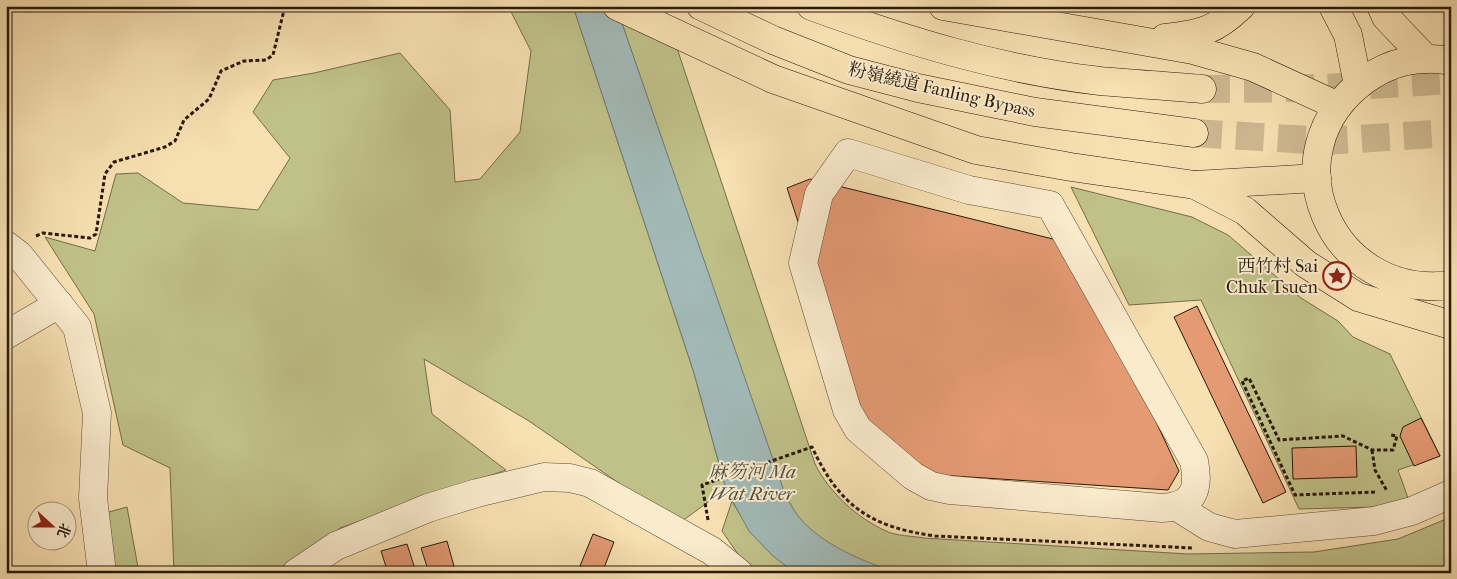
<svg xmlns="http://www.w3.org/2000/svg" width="1457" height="579" viewBox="0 0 1457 579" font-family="'IM FELL French Canon','Noto Serif SC',serif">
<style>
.green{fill:#c0c189;stroke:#746d4a}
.water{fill:#a2bab8;stroke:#727a72}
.building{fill:#e49a73;stroke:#29190a}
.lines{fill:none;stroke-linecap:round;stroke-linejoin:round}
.highway-tunnel{stroke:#ceb890;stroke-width:28;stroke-dasharray:28 14;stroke-linecap:butt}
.minor-casing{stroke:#5c4b34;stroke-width:29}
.major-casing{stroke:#29190a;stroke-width:29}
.highway-casing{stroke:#29190a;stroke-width:29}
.path{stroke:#29190a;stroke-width:3;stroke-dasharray:4 2.5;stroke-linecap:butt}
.minor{stroke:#faebcd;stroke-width:28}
.major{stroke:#f7e0b2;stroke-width:28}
.highway{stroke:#f7e0b2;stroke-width:28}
.labels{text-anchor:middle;stroke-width:4;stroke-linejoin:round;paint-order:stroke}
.street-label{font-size:18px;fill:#29190a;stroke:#faebcd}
.poi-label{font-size:18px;fill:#29190a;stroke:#faebcd;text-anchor:end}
.water-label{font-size:19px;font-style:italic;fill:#535147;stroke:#faebcd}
</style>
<rect width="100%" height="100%" fill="#f7e0b2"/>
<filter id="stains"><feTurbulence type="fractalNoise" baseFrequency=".004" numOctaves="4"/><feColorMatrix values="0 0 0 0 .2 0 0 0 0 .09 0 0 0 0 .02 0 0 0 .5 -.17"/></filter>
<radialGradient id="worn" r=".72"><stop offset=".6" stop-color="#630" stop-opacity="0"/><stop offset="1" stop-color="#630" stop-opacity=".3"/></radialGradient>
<g class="green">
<path d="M508 6H573L694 373 726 489 678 524 529 421 424 359 432 414 506 470 340 528 279 573H174L170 468 123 445 94 314 45 237 95 251 116 174 138 173 183 203 258 210 290 158 253 112 273 80 314 73 400 53 450 110 455 182 480 179 520 132 531 51Z"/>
<path d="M616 6H663L815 464C829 492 857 518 886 531 896 536 913 536 924 538L1188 554 1314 552 1398 539 1451 517V573H896C862 561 818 546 797 515 787 501 781 485 775 470Z"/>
<path d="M1071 187 1192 217 1228 235 1301 298 1338 321 1353 337 1390 354 1440 456 1398 470 1408 498 1378 507 1299 509 1201 300 1129 305Z"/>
<path d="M732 501C752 536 763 548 795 573H751L722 531Z"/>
<path d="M127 507 139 573H107L98 515Z"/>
</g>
<path class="water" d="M573 6H616L785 494C789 501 793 510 799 517 823 546 862 560 896 573H795L772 555 749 531 726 489 694 373Z"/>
<g class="building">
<path d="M810 179 1061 241 1076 250 1179 471 1168 490 939 475 926 470 862 418 787 188Z"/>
<path d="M1197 306 1286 492 1263 503 1174 317Z"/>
<path d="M1421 418 1440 456 1414 466 1400 436 1403 427Z"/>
<path d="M1356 446 1357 477 1293 479 1292 448Z"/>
<path d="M593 534 614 542 602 573 580 566Z"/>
<path d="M447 541 455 570 445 573H429L421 548Z"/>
<path d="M407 544 416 572 388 573 381 551Z"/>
</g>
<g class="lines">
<g class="highway-tunnel">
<path d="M1202 89 1324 88 1451 80"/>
<path d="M1194 133 1325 141 1451 133"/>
</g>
<defs>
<g id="minor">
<path d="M848 153 969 190 1050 205 1194 461C1200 491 1193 506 1162 508L950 490 931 486 913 476 858 429 847 410 803 263 819 194Z"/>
<path d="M6 245 19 255 77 327 97 413 93 498 102 573"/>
<path d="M6 335 59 304"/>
<path d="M1177 507 1209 527 1235 534 1374 521 1412 511 1451 494"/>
<path d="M296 573 336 546 428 508 477 493 544 477 570 478 590 483 712 551 739 573"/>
</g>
<g id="major">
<path d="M943 6 1193 50 1253 67 1338 106"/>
<path d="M1333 6 1348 35 1358 85"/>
<path d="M1381 6 1386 17 1426 59"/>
<path d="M1165 38C1201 34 1215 31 1241 6"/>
<path d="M1451 61C1420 55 1390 62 1365 80 1266 152 1330 301 1451 285"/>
</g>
<g id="highway">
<path d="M617 6 773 79 976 150 1071 167 1195 185 1317 178"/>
<path d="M701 6 773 40 849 70 918 88 1035 112 1194 133"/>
<path d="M811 6C904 40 1001 70 1100 81 1134 84 1168 86 1202 89"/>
<path d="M1195 185 1245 211 1306 264 1358 297 1451 325"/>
</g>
</defs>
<use href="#minor" class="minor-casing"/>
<use href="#major" class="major-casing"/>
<use href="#highway" class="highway-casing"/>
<g class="path">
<path d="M36 236 43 233 90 238 96 234 105 174 114 162 165 147 175 141 184 120 209 99 221 71 244 61 266 60 273 55 285 6"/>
<path d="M1372 450 1375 470 1387 491"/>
<path d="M1375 492 1295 495 1242 381 1249 378 1279 440 1343 436 1372 450H1393L1397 436 1391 435"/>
<path d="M708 520 702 485 812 447C840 507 871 527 935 536L1193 548"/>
</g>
<use href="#minor" class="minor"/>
<use href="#major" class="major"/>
<use href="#highway" class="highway"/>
</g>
<defs>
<symbol id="sight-ring" viewBox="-11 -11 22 22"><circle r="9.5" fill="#faebcd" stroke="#8f2418" stroke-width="1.5"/><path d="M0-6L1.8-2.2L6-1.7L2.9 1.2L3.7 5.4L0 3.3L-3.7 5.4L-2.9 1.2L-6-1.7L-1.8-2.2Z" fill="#8f2418"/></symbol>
</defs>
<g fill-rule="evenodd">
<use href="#sight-ring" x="1321" y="260" width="32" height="32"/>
</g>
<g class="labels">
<g class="street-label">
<text transform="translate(942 90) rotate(13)" y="6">粉嶺繞道 Fanling Bypass</text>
</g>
<g class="poi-label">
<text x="1318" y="272">西竹村 Sai<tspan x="1318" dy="21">Chuk Tsuen</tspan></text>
</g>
<g class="water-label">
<text x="752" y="478">麻笏河 Ma<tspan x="752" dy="22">Wat River</tspan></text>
</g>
</g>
<rect width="1457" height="579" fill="none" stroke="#f7e0b2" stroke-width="25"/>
<rect x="8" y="8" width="1442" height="564" fill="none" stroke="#29190a" stroke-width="2.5"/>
<rect x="12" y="12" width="1432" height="554" fill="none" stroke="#29190a"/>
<g transform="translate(52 526) rotate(111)"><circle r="24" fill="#faebcd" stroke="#a6977f"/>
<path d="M0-4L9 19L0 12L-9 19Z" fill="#8f2418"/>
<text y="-8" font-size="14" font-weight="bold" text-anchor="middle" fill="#29190a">北</text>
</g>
<rect width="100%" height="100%" filter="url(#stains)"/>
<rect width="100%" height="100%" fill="url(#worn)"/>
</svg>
